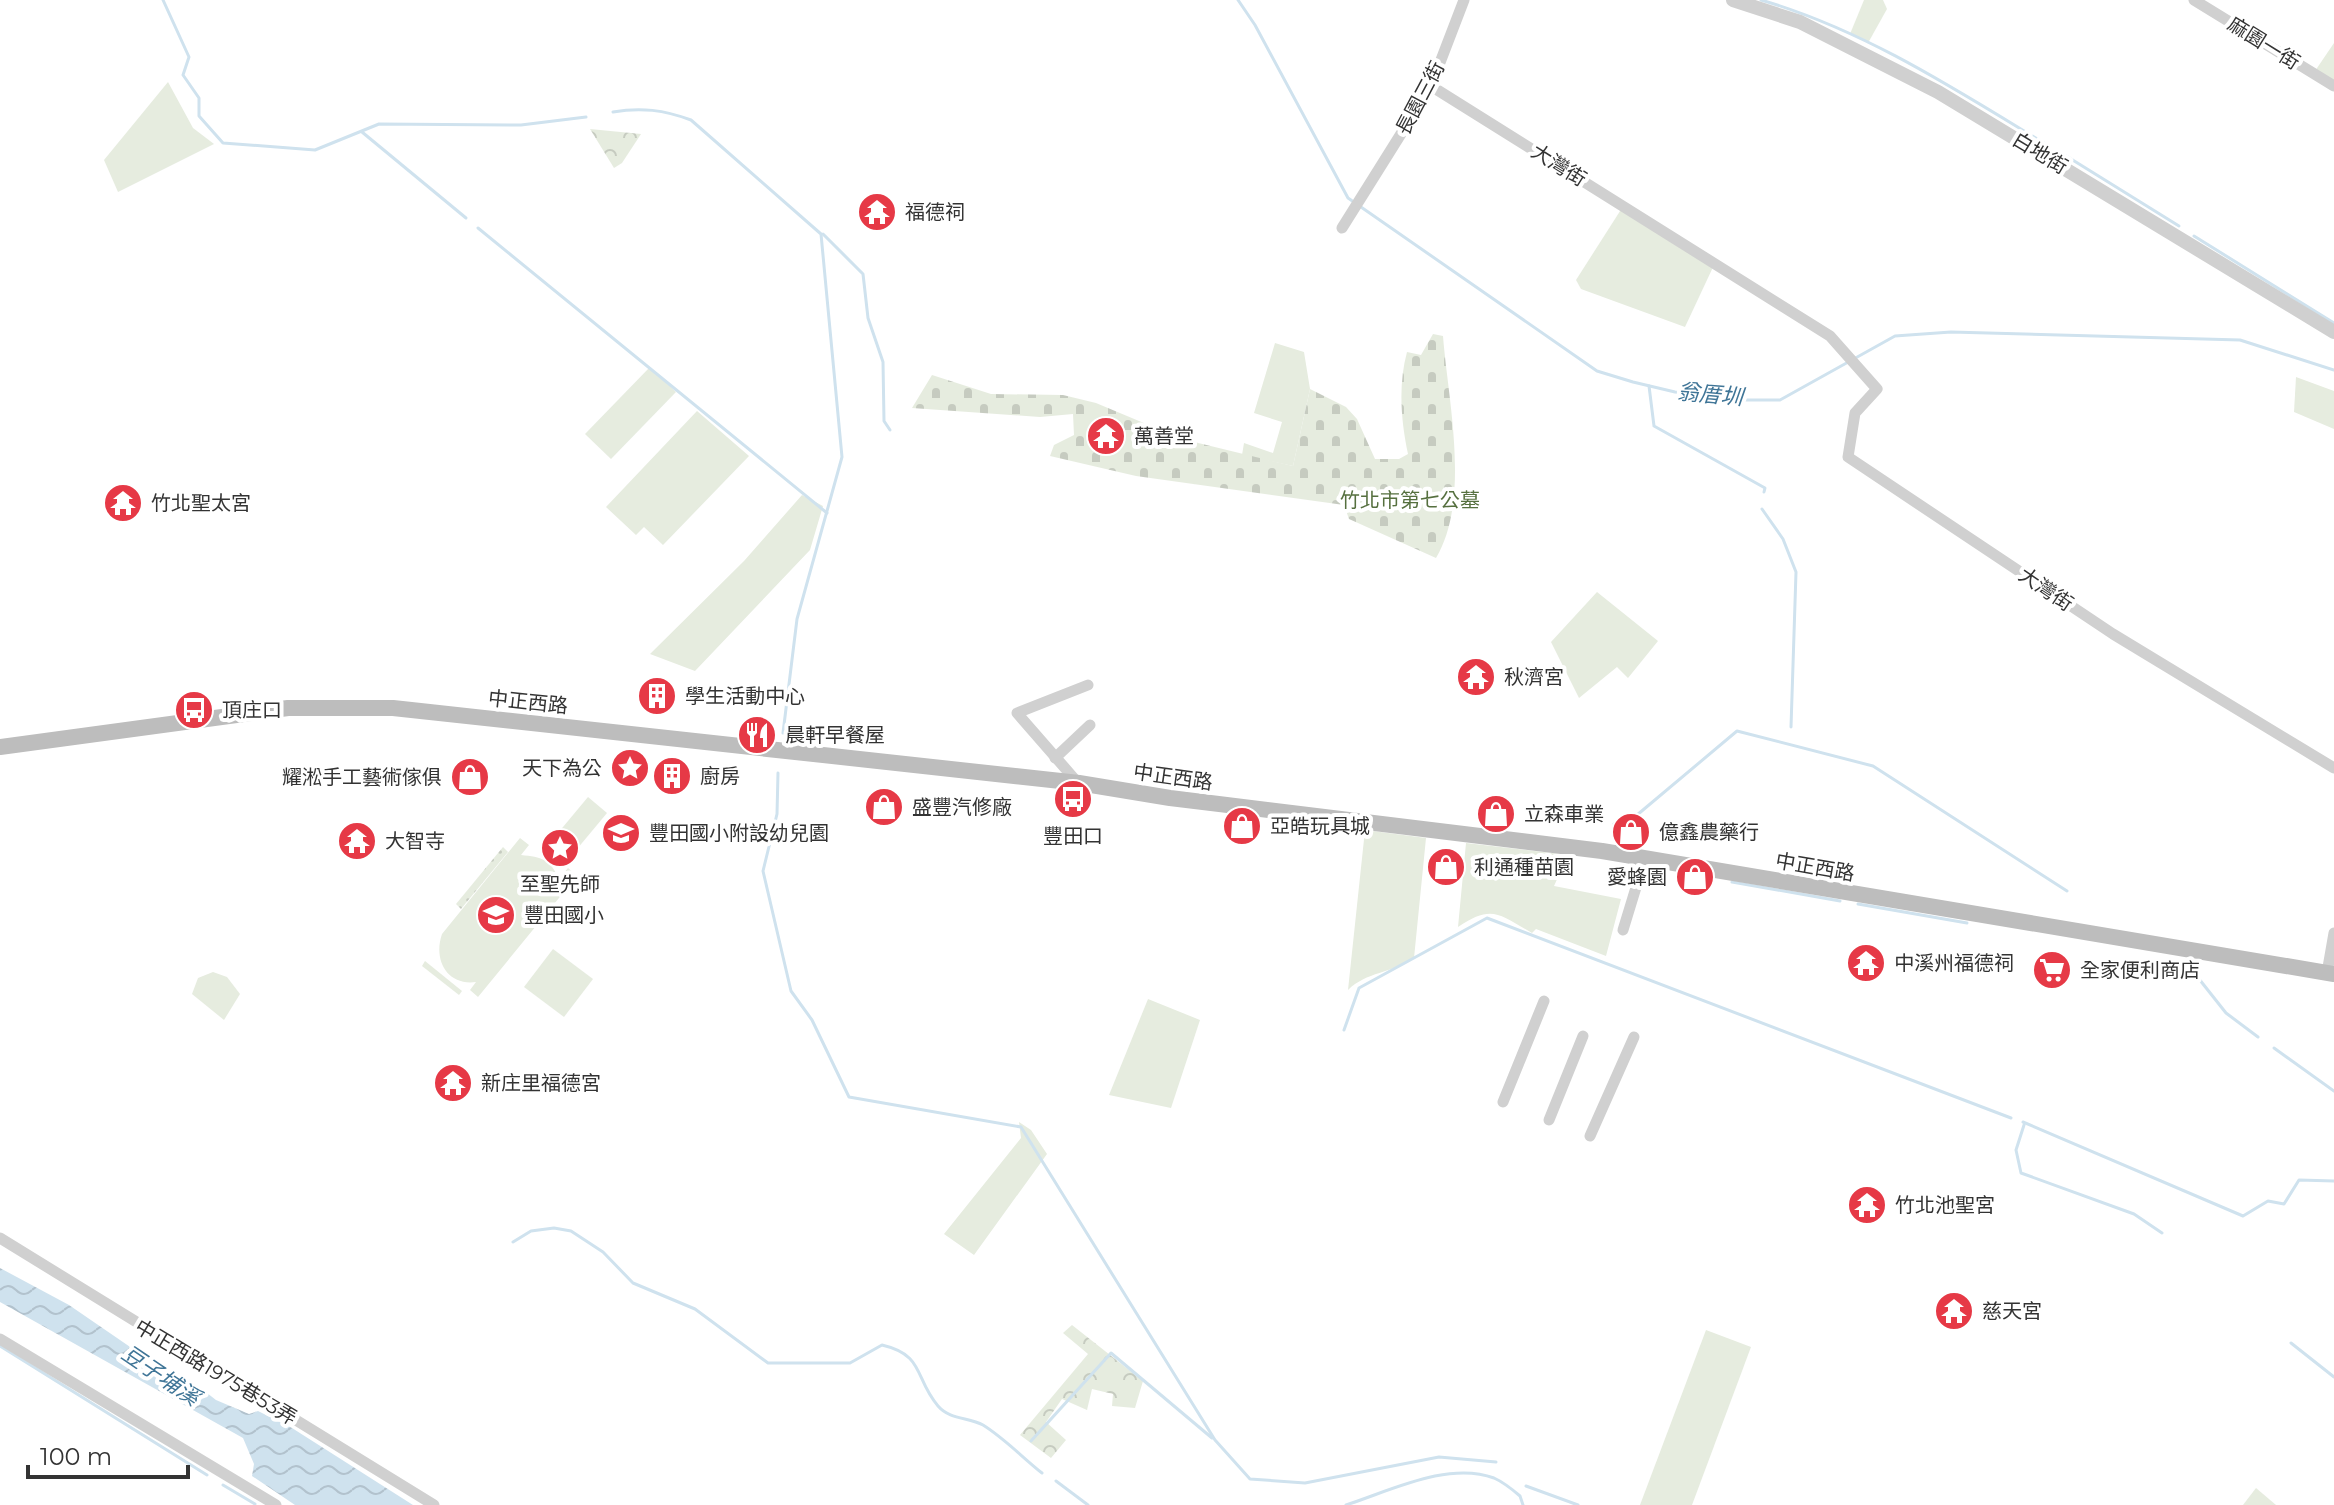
<svg xmlns="http://www.w3.org/2000/svg" width="2334" height="1505" viewBox="0 0 2334 1505" font-family="Montserrat,'Noto Sans TC',sans-serif">
<style>
.green{fill:#e6ecdf}
.forest{fill:url(#forest-crowns)}
.cemetery{fill:url(#cemetery-stones)}
.park{fill:url(#park-dots)}
.water{fill:url(#water-waves)}
.lines{fill:none;stroke-linecap:round;stroke-linejoin:round}
.stream{stroke:#cfe2ee;stroke-width:3}
.minor{stroke:#d0d0d0;stroke-width:11}
.tertiary{stroke:#d0d0d0;stroke-width:14}
.secondary{stroke:#bdbdbd;stroke-width:16}
.labels{text-anchor:middle;stroke-width:8;stroke-linejoin:round;paint-order:stroke}
.street-label{font-size:20px;fill:#333;stroke:#fff}
.poi-label{font-size:20px;fill:#333;stroke:#fff;text-anchor:start}
.park-label{font-size:20px;fill:#56703f;stroke:#fff}
.water-label{font-size:22px;font-style:italic;fill:#3f7597;stroke:#fff}
</style>
<defs>
<pattern id="forest-crowns" width="20" height="18" patternUnits="userSpaceOnUse" patternTransform="scale(2)"><rect width="20" height="18" fill="#e6ecdf"/><path d="M2 6a3 3 0 1 1 6 0M12 15a3 3 0 1 1 6 0" fill="none" stroke="#c6cbc0"/></pattern>
<pattern id="cemetery-stones" width="16" height="16" patternUnits="userSpaceOnUse" patternTransform="scale(2)"><rect width="16" height="16" fill="#e6ecdf"/><path d="M2 7V4a2 2 0 0 1 4 0v3zM10 15v-3a2 2 0 0 1 4 0v3z" fill="#c6cbc0"/></pattern>
<pattern id="park-dots" width="8" height="8" patternUnits="userSpaceOnUse" patternTransform="scale(2)"><rect width="8" height="8" fill="#e6ecdf"/><path d="M2 2h.1M6 6h.1" fill="none" stroke="#c6cbc0" stroke-width="1.8" stroke-linecap="round"/></pattern>
<pattern id="water-waves" width="16" height="10" patternUnits="userSpaceOnUse" patternTransform="scale(2)"><rect width="16" height="10" fill="#cfe2ee"/><path d="M0 5q4-4 8 0t8 0" fill="none" stroke="#b2c2cd"/></pattern>
</defs>
<rect width="100%" height="100%" fill="#fff"/>
<g class="green">
<path d="M1864 0H1883L1887 9 1868 43 1850 34Z"/>
<path d="M2334 43V82L2315 71Z"/>
<path d="M168 82 193 128 214 144 118 192 104 160Z"/>
<path d="M1622 208 1714 265 1685 327 1581 289 1576 280Z"/>
<path d="M1275 343 1304 352 1310 389 1293 466 1242 455 1244 443 1273 453 1282 422 1254 413Z"/>
<path d="M650 367 676 392 611 459 585 434Z"/>
<path d="M2296 377 2334 391V429L2294 412Z"/>
<path d="M697 411 749 456 663 545 644 527 636 535 606 507Z"/>
<path d="M802 495 823 506 810 550 695 671 650 654 744 561Z"/>
<path d="M1597 592 1658 641 1628 678 1617 667 1579 698 1551 642Z"/>
<path d="M588 797 607 813 577 849 558 833Z"/>
<path d="M1365 830 1426 838 1414 958C1392 973 1366 972 1348 990Z"/>
<path d="M520 838 529 845 521 855C542 857 550 859 559 879L568 868 577 876 478 997 470 990 476 982C447 986 433 960 442 934Z"/>
<path d="M1466 843 1568 855 1554 886 1621 899 1606 956 1536 929 1532 933C1499 914 1492 904 1458 927Z"/>
<path d="M553 949 593 979 564 1017 524 987Z"/>
<path d="M425 961 462 991 459 995 422 966Z"/>
<path d="M213 972 227 977 240 994 224 1020 192 994 198 978Z"/>
<path d="M1148 999 1200 1020 1171 1108 1109 1095Z"/>
<path d="M1019 1122 1031 1130 1047 1154 974 1255 944 1234 1021 1138Z"/>
<path d="M1706 1330 1751 1347 1692 1505H1640Z"/>
<path d="M2256 1488 2276 1505H2243Z"/>
</g>
<g class="forest">
<path d="M590 129 641 134 622 163 614 168Z"/>
<path d="M1072 1325 1143 1381 1135 1408 1112 1406 1113 1394 1092 1389 1087 1410 1062 1399 1046 1422 1066 1440 1051 1458 1020 1435 1088 1354 1063 1333Z"/>
</g>
<path class="cemetery" d="M1433 334 1443 336C1448 401 1471 499 1436 558L1349 519 1344 505 1136 476 1050 456 1054 445 1074 435 1073 414 1040 417 912 408 932 375 991 394 1063 395 1096 403 1182 439 1293 466 1310 389 1346 407 1357 419 1375 459H1399L1408 454C1401 421 1398 385 1407 352L1421 355Z"/>
<path class="park" d="M503 847 508 852 461 909 456 904Z"/>
<path class="water" d="M0 1268 69 1305 136 1351 189 1379 216 1400 249 1414 258 1411 292 1428 413 1505H295L252 1476 254 1464 243 1438 0 1302Z"/>
<g class="lines">
<g class="stream">
<path d="M163 0 189 57 183 75 199 98V116L223 143 315 150 379 124 521 125 586 117"/>
<path d="M1238 0 1255 25 1348 198 1597 371 1633 382 1675 392 1741 400H1780L1895 336 1951 332 2240 340 2334 370"/>
<path d="M1761 0C1864 30 1955 89 2047 145"/>
<path d="M613 112C641 107 664 110 691 120L821 234 842 457 797 619 783 733"/>
<path d="M362 132 466 218"/>
<path d="M2063 154 2179 226"/>
<path d="M478 228 827 513"/>
<path d="M823 234 863 274 868 318 883 362 884 421 890 430"/>
<path d="M2194 236 2334 323"/>
<path d="M1649 386 1654 426 1765 488 1764 492"/>
<path d="M1762 509 1783 539 1796 572 1791 727"/>
<path d="M778 773 777 814 763 871 791 991 812 1020 849 1097 1021 1127 1215 1440 1250 1479 1305 1483 1439 1457 1496 1462"/>
<path d="M1614 824 1637 815 1737 731 1873 766 2067 891"/>
<path d="M1732 882 1840 901"/>
<path d="M1858 904 1967 923"/>
<path d="M2188 965 2226 1013 2258 1037"/>
<path d="M1344 1030 1359 988 1487 918 2011 1118"/>
<path d="M2274 1048 2334 1091"/>
<path d="M2023 1122 2243 1216 2268 1201 2284 1204 2299 1180 2334 1181"/>
<path d="M2024 1125 2016 1150 2021 1173 2134 1214 2162 1233"/>
<path d="M513 1242 531 1231 554 1228 571 1231 603 1252 633 1283 695 1309 768 1363H850L882 1345C925 1355 914 1378 938 1406 950 1420 969 1417 983 1425 1004 1438 1023 1458 1042 1473"/>
<path d="M2291 1343 2334 1377"/>
<path d="M0 1346 207 1475"/>
<path d="M1031 1441 1111 1353 1212 1438"/>
<path d="M1056 1481 1088 1505"/>
<path d="M223 1485 255 1504"/>
<path d="M1526 1486 1578 1505"/>
<path d="M1346 1505C1390 1491 1448 1461 1494 1478 1503 1482 1513 1490 1520 1496L1523 1505"/>
</g>
<g class="minor">
<path d="M2194 0 2334 86"/>
<path d="M1431 86 1830 336 1877 389 1855 413 1848 457 2113 634 2334 768"/>
<path d="M1342 228 1431 86 1464 0"/>
<path d="M1055 758 1090 725"/>
<path d="M1078 783 1017 713 1088 685"/>
<path d="M1623 930 1645 858"/>
<path d="M2327 973 2334 933"/>
<path d="M1503 1102 1544 1001"/>
<path d="M1549 1120 1583 1036"/>
<path d="M1590 1136 1634 1037"/>
<path d="M0 1238 434 1505"/>
<path d="M0 1339 276 1505"/>
</g>
<path class="tertiary" d="M1733 0 1800 22 1938 92 2334 332"/>
<path class="secondary" d="M0 747 288 708H393L1079 783 1170 798 1602 851 2334 974"/>
</g>
<defs>
<symbol id="temple-disc" viewBox="-11 -11 22 22"><circle r="9.5" fill="#e63946" stroke="#fff"/><path d="M0-6L5-2H3V0L6.5 2.5H4V6H1.5V3h-3V6H-4V2.5H-6.5L-3 0V-2H-5Z" fill="#fff"/></symbol>
<symbol id="building-disc" viewBox="-11 -11 22 22"><circle r="9.5" fill="#e63946" stroke="#fff"/><path d="M-4-6H4V6H1V3H-1V6H-4ZM-2.5-4.3h1.7v1.8h-1.7ZM.8-4.3h1.7v1.8H.8ZM-2.5-1h1.7V.8h-1.7ZM.8-1h1.7V.8H.8Z" fill="#fff"/></symbol>
<symbol id="bus-disc" viewBox="-11 -11 22 22"><circle r="9.5" fill="#e63946" stroke="#fff"/><path d="M-5-6H5V4H4V6H2V4H-2V6H-4V4H-5ZM-3.5-4V0h7V-4ZM-3.5 1.2v1.5H-2V1.2ZM2 1.2v1.5H3.5V1.2Z" fill="#fff"/></symbol>
<symbol id="restaurant-disc" viewBox="-11 -11 22 22"><circle r="9.5" fill="#e63946" stroke="#fff"/><path d="M-5-6h1v4h1v-4h1v4h1v-4h1v5L-1.5 .5V6h-2V.5L-5-1ZM5-6V6H3V1.5H1.5Q1.5-4 5-6Z" fill="#fff"/></symbol>
<symbol id="sight-disc" viewBox="-11 -11 22 22"><circle r="9.5" fill="#e63946" stroke="#fff"/><path d="M0-6L1.8-2.2L6-1.7L2.9 1.2L3.7 5.4L0 3.3L-3.7 5.4L-2.9 1.2L-6-1.7L-1.8-2.2Z" fill="#fff"/></symbol>
<symbol id="shop-disc" viewBox="-11 -11 22 22"><circle r="9.5" fill="#e63946" stroke="#fff"/><path d="M-5-2.5h2.3a2.7 3.5 0 0 1 5.4 0H5L5.5 6h-11ZM-1.5-2.5h3a1.5 2.3 0 0 0-3 0Z" fill="#fff"/></symbol>
<symbol id="school-disc" viewBox="-11 -11 22 22"><circle r="9.5" fill="#e63946" stroke="#fff"/><path d="M0-5L7-2L0 1L-7-2ZM-4 1L0 2.5L4 1V4Q0 6-4 4Z" fill="#fff"/></symbol>
<symbol id="supermarket-disc" viewBox="-11 -11 22 22"><circle r="9.5" fill="#e63946" stroke="#fff"/><path d="M-6-5.5h2.5l.6 2H6L4.5 2H-2.5L-4.4-4H-6ZM-1.5 3.2a1.3 1.3 0 1 0 .1 0ZM3 3.2a1.3 1.3 0 1 0 .1 0Z" fill="#fff"/></symbol>
</defs>
<g fill-rule="evenodd">
<use href="#temple-disc" x="855" y="190" width="44" height="44"/>
<use href="#temple-disc" x="1084" y="414" width="44" height="44"/>
<use href="#temple-disc" x="101" y="481" width="44" height="44"/>
<use href="#temple-disc" x="1454" y="655" width="44" height="44"/>
<use href="#building-disc" x="635" y="674" width="44" height="44"/>
<use href="#bus-disc" x="172" y="688" width="44" height="44"/>
<use href="#restaurant-disc" x="735" y="713" width="44" height="44"/>
<use href="#sight-disc" x="608" y="746" width="44" height="44"/>
<use href="#building-disc" x="650" y="754" width="44" height="44"/>
<use href="#shop-disc" x="448" y="755" width="44" height="44"/>
<use href="#bus-disc" x="1051" y="777" width="44" height="44"/>
<use href="#shop-disc" x="862" y="785" width="44" height="44"/>
<use href="#shop-disc" x="1474" y="792" width="44" height="44"/>
<use href="#shop-disc" x="1220" y="804" width="44" height="44"/>
<use href="#shop-disc" x="1609" y="810" width="44" height="44"/>
<use href="#school-disc" x="599" y="811" width="44" height="44"/>
<use href="#temple-disc" x="335" y="819" width="44" height="44"/>
<use href="#sight-disc" x="538" y="826" width="44" height="44"/>
<use href="#shop-disc" x="1424" y="845" width="44" height="44"/>
<use href="#shop-disc" x="1673" y="855" width="44" height="44"/>
<use href="#school-disc" x="474" y="893" width="44" height="44"/>
<use href="#temple-disc" x="1844" y="941" width="44" height="44"/>
<use href="#supermarket-disc" x="2030" y="948" width="44" height="44"/>
<use href="#temple-disc" x="431" y="1061" width="44" height="44"/>
<use href="#temple-disc" x="1845" y="1183" width="44" height="44"/>
<use href="#temple-disc" x="1932" y="1289" width="44" height="44"/>
</g>
<g class="labels">
<g class="street-label">
<text transform="translate(2264 43) rotate(32)" y="7">麻園一街</text>
<text transform="translate(1420 98) rotate(-62)" y="7">長園三街</text>
<text transform="translate(2040 153) rotate(31)" y="7">白地街</text>
<text transform="translate(1559 165) rotate(32)" y="7">大灣街</text>
<text transform="translate(2046 589) rotate(34)" y="7">大灣街</text>
<text transform="translate(528 702) rotate(6)" y="7">中正西路</text>
<text transform="translate(1173 777) rotate(8)" y="7">中正西路</text>
<text transform="translate(1815 867) rotate(10)" y="7">中正西路</text>
<text transform="translate(216 1372) rotate(31)" y="7">中正西路1975巷53弄</text>
</g>
<g class="poi-label">
<text x="905" y="219">福德祠</text>
<text x="1134" y="443">萬善堂</text>
<text x="151" y="510">竹北聖太宮</text>
<text x="1504" y="684">秋濟宮</text>
<text x="685" y="703">學生活動中心</text>
<text x="222" y="717">頂庄口</text>
<text x="785" y="742">晨軒早餐屋</text>
<text x="602" y="775" text-anchor="end">天下為公</text>
<text x="700" y="783">廚房</text>
<text x="442" y="784" text-anchor="end">耀淞手工藝術傢俱</text>
<text x="912" y="814">盛豐汽修廠</text>
<text x="1524" y="821">立森車業</text>
<text x="1270" y="833">亞皓玩具城</text>
<text x="1659" y="839">億鑫農藥行</text>
<text x="649" y="840">豐田國小附設幼兒園</text>
<text x="1073" y="843" text-anchor="middle">豐田口</text>
<text x="385" y="848">大智寺</text>
<text x="1474" y="874">利通種苗園</text>
<text x="1667" y="884" text-anchor="end">愛蜂園</text>
<text x="560" y="891" text-anchor="middle">至聖先師</text>
<text x="524" y="922">豐田國小</text>
<text x="1894" y="970">中溪州福德祠</text>
<text x="2080" y="977">全家便利商店</text>
<text x="481" y="1090">新庄里福德宮</text>
<text x="1895" y="1212">竹北池聖宮</text>
<text x="1982" y="1318">慈天宮</text>
</g>
<g class="park-label">
<text x="1410" y="507">竹北市第七公墓</text>
</g>
<g class="water-label">
<text transform="translate(1710 394) rotate(5)" y="8">翁厝圳</text>
<text transform="translate(161 1375) rotate(34)" y="8">豆子埔溪</text>
</g>
</g>
<path d="M28 1465v12h160v-12" fill="none" stroke="#333333" stroke-width="4"/>
<text x="40" y="1465" font-size="24" fill="#333333" stroke="#ffffff" stroke-width="6" paint-order="stroke">100 m</text>
</svg>
